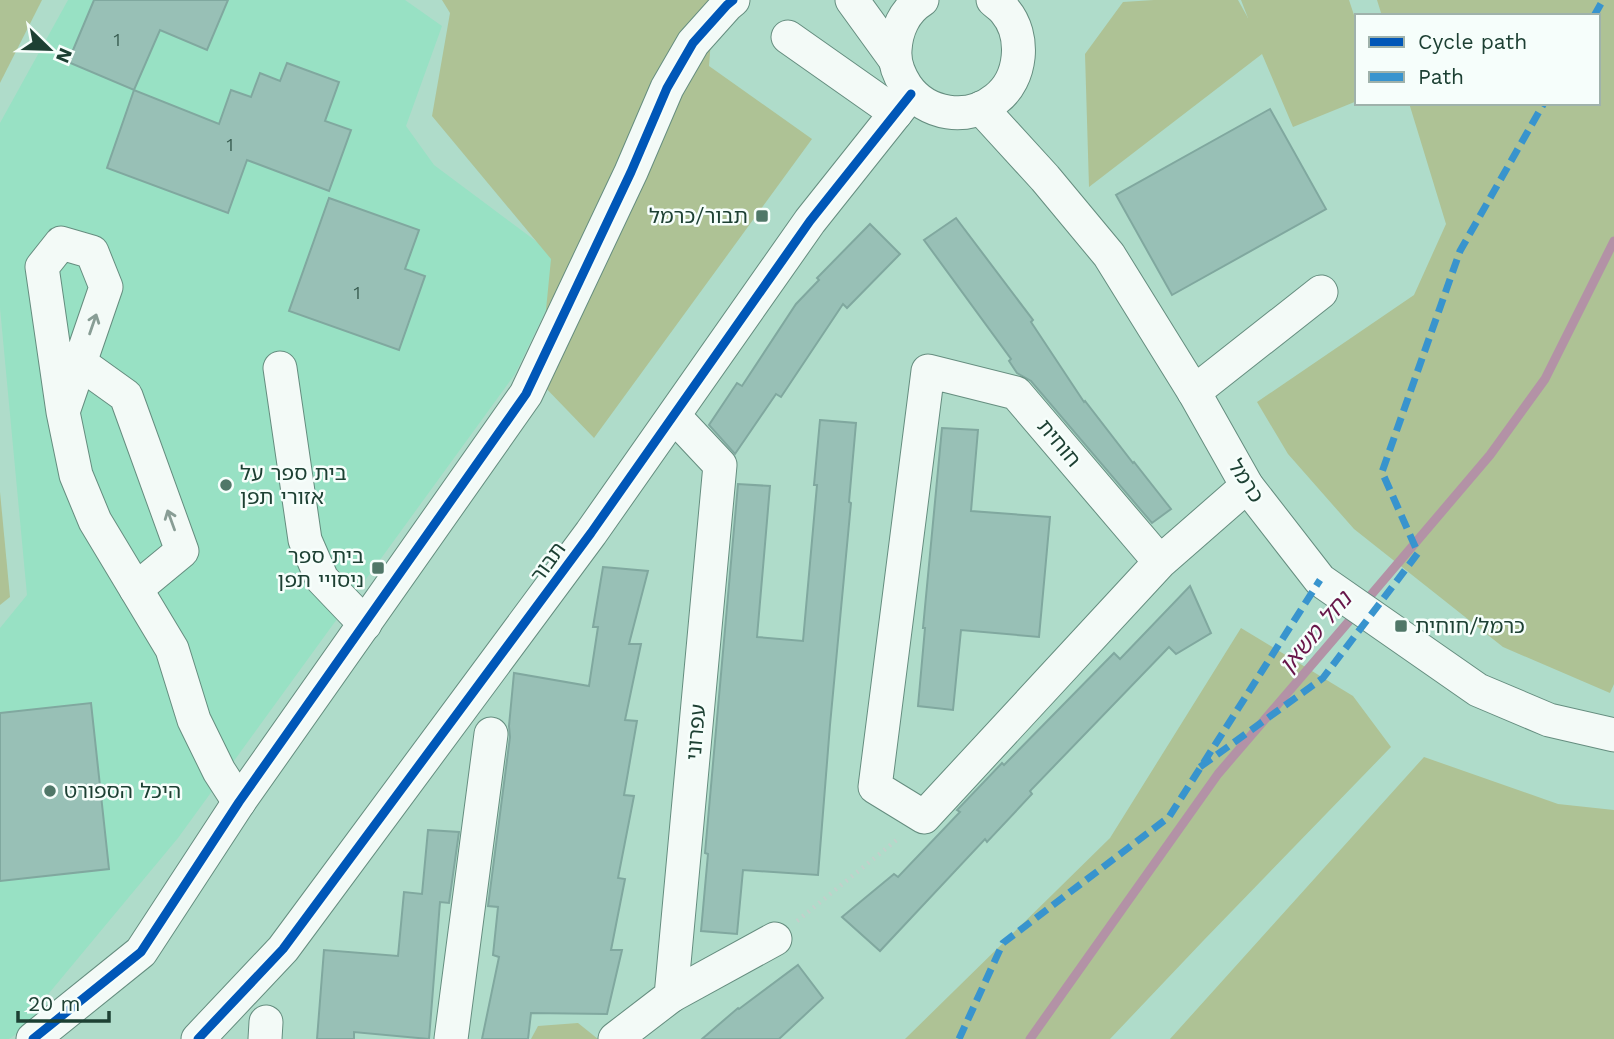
<svg xmlns="http://www.w3.org/2000/svg" width="1614" height="1039" viewBox="0 0 1614 1039" font-family="'Work Sans','Noto Sans Hebrew',sans-serif">
<style>
.built{fill:#98e1c4}
.green{fill:#aec295}
.lines{fill:none;stroke-linecap:round;stroke-linejoin:round}
.stream{stroke:#b392a6;stroke-width:9}
.building{fill:#98c0b6;stroke:#80a89f;stroke-width:2}
.minor-casing{stroke:#658d7f;stroke-width:35}
.path{stroke:#c3d0cb;stroke-width:4.5;stroke-dasharray:2 5;stroke-linecap:butt}
.minor{stroke:#f3faf7;stroke-width:33}
.quiet{stroke:#3894ce;stroke-width:7;stroke-dasharray:14 7;stroke-linecap:butt}
.cycleway-casing{stroke:#f6fefb;stroke-width:13}
.cycleway{stroke:#0057b8;stroke-width:9}
.oneway{stroke:#889d95}
.poi-dot{fill:#507768;stroke:#f6fefb;stroke-width:2.5}
.labels{text-anchor:middle;stroke-width:5;stroke-linejoin:round;paint-order:stroke}
.number-label{font-size:18px;fill:#3c6054}
.poi-label{font-size:21px;fill:#1d4033;stroke:#f6fefb;text-anchor:start}
.street-label{font-size:21px;fill:#1d4033;stroke:#f6fefb}
.water-label{font-size:23px;font-style:italic;fill:#671649;stroke:#f6fefb}
</style>
<rect width="100%" height="100%" fill="#afdcca"/>
<path class="built" d="M68 0H405L442 26 406 126 434 165 568 265 515 374 178 838 45 998 48 1013 9 1039H0V628L27 595 0 308V123Z"/>
<g class="green">
<path d="M0 0H42L0 83Z"/>
<path d="M442 0H714L709 66 812 139 594 438 539 381 551 259 432 116 450 13Z"/>
<path d="M1154 0H1238L1248 18 1241 0H1349L1357 24V101L1293 127 1262 54 1089 187 1085 54 1123 2Z"/>
<path d="M1377 0H1614V684L1610 693 1503 647 1354 529 1288 454 1257 402 1414 295 1446 224 1409 103H1598V16H1382Z"/>
<path d="M0 492 10 597 0 605Z"/>
<path d="M1241 628 1353 696 1391 747 1203 941 1110 1039H905L1110 838Z"/>
<path d="M1424 757 1558 804 1614 810V1039H1170Z"/>
<path d="M578 1023 598 1039H531L538 1026Z"/>
</g>
<g class="lines">
<g class="stream">
<path d="M1365 602 1490 455 1545 379 1614 241"/>
<path d="M1030 1039 1218 774 1356 613"/>
</g>
</g>
<g class="building">
<path d="M94 0H228L207 50 160 30 134 90 68 62Z"/>
<path d="M287 63 339 82 325 121 351 130 329 191 247 160 228 213 107 168 134 90 219 124 231 90 251 97 260 73 280 81Z"/>
<path d="M1270 109 1326 209 1172 295 1116 195Z"/>
<path d="M329 198 419 230 405 269 425 276 399 350 289 311Z"/>
<path d="M956 218 1033 320 1031 322 1084 402 1085 401 1133 463 1134 462 1171 509 1152 523 1031 381 1017 373 1009 361 1011 359 924 240Z"/>
<path d="M870 224 900 254 847 308 843 304 781 397 776 394 735 454 709 425 737 383 742 386 796 304 819 280 817 278Z"/>
<path d="M820 420 856 423 849 502 851 503 830 725 818 875 743 870 737 934 701 931 708 854 705 853 738 484 770 486 757 637 803 641 817 485H814Z"/>
<path d="M942 428 978 430 971 511 1050 517 1039 637 961 630 953 710 918 706 925 628H923Z"/>
<path d="M603 567 648 571 629 644H641L625 720 637 721 624 795 634 796 618 878 625 879 611 950H622L607 1014 531 1013 528 1039H482L499 957 493 955 498 907 488 906 510 737 509 726 514 673 589 686 598 627H593Z"/>
<path d="M1190 586 1211 633 1176 654 1169 647 1030 791 1032 794 987 842 985 839 880 951 842 917 894 874 898 877 960 812 957 810 1002 763 1004 765 1114 653 1120 659Z"/>
<path d="M91 703 109 869 0 881V713Z"/>
<path d="M428 830 459 832 449 903 440 902 429 1039 354 1032V1039H317L324 950 398 956 404 892 422 894Z"/>
<path d="M798 965 823 998 779 1039H702L738 1008 739 1009Z"/>
</g>
<g class="lines">
<defs>
<g id="minor">
<path d="M852 0 894 58"/>
<path d="M922 0C904 11 896 31 895 50 894 63 899 75 906 86 926 115 968 122 996 99 1022 79 1026 36 1005 11 1002 7 997 4 993 0"/>
<path d="M788 37 896 113"/>
<path d="M981 108 1045 178 1109 255 1194 392 1247 486 1320 580 1478 690 1549 720 1614 735"/>
<path d="M80 363 126 396 182 551 136 589"/>
<path d="M280 368 305 540 322 579 365 624"/>
<path d="M1194 392 1321 292"/>
<path d="M63 412 106 287 92 252 61 243 42 267 63 412 76 475 95 521 172 649 194 720 219 771 239 802"/>
<path d="M1160 562 1016 393 928 371 875 787 924 817 1160 562 1247 486"/>
<path d="M671 996 775 939"/>
<path d="M33 1039 141 952 239 802 526 394 631 172 667 88 693 43 727 5 733 0"/>
<path d="M198 1039 283 949 591 533 810 221 911 94"/>
<path d="M265 1039 266 1022"/>
<path d="M451 1039 491 734"/>
<path d="M615 1039 671 996 720 465 674 416"/>
</g>
</defs>
<use href="#minor" class="minor-casing"/>
<path class="path" d="M797 921 899 838"/>
<use href="#minor" class="minor"/>
<g class="quiet">
<path d="M1594 16 1603 0"/>
<path d="M1200 767 1323 678 1418 553 1382 472 1460 251 1544 103"/>
<path d="M959 1039 1003 943 1169 817 1320 580"/>
</g>
<defs>
<g id="cycleway">
<path d="M33 1039 141 952 239 802 526 394 631 172 667 88 693 43 727 5 733 0"/>
<path d="M198 1039 283 949 591 533 810 221 911 94"/>
</g>
</defs>
<use href="#cycleway" class="cycleway-casing"/>
<use href="#cycleway" class="cycleway"/>
</g>
<defs><path id="oneway-shaft" d="M-6 0H5M1.5-3L5.5 0L1.5 3" fill="none" stroke-width="1.6" stroke-linecap="round" stroke-linejoin="round" transform="scale(1.75)"/></defs>
<g class="oneway">
<use href="#oneway-shaft" transform="translate(93 324) rotate(-71)"/>
<use href="#oneway-shaft" transform="translate(171 520) rotate(-110)"/>
</g>
<g class="poi-dot">
<rect x="755" y="209" width="14" height="14" rx="3.5"/>
<circle cx="226" cy="485" r="7"/>
<rect x="371" y="561" width="14" height="14" rx="3.5"/>
<rect x="1394" y="619" width="14" height="14" rx="3.5"/>
<circle cx="50" cy="791" r="7"/>
</g>
<g class="labels">
<g class="number-label">
<text x="117" y="46">1</text>
<text x="230" y="151">1</text>
<text x="357" y="299">1</text>
</g>
<g class="poi-label">
<text x="748" y="223" text-anchor="end">תבור/כרמל</text>
<text x="240" y="480">בית ספר על<tspan x="240" dy="24">אזורי תפן</tspan></text>
<text x="364" y="563" text-anchor="end">בית ספר<tspan x="364" dy="24">ניסויי תפן</tspan></text>
<text x="1415" y="633">כרמל/חוחית</text>
<text x="64" y="798">היכל הספורט</text>
</g>
<g class="street-label">
<text transform="translate(1059 443) rotate(50)" y="7">חוחית</text>
<text transform="translate(1246 481) rotate(57)" y="7">כרמל</text>
<text transform="translate(548 562) rotate(-54)" y="7">תבור</text>
<text transform="translate(696 732) rotate(-85)" y="7">עפרוני</text>
</g>
<g class="water-label">
<text transform="translate(1315 632) rotate(-50)" y="8">נחל משאן</text>
</g>
</g>
<rect x="1355" y="14" width="245" height="91" fill="#f6fefb" stroke="#9fb2ab" stroke-width="2"/>
<rect x="1369" y="37" width="35" height="10" fill="#0057b8" stroke="#9fb2ab" stroke-width="2"/>
<text x="1418" y="49" font-size="21" fill="#1d4033">Cycle path</text>
<rect x="1369" y="72" width="35" height="10" fill="#3894ce" stroke="#9fb2ab" stroke-width="2"/>
<text x="1418" y="84" font-size="21" fill="#1d4033">Path</text>
<g transform="translate(49 49) rotate(113)" stroke="#f6fefb" stroke-width="5" paint-order="stroke">
<path d="M0-5L12 26L0 18L-12 26Z" fill="#1d4033"/>
<text y="-10" font-size="19" font-weight="bold" text-anchor="middle" fill="#1d4033">N</text>
</g>
<path d="M18 1011v10h91v-10" fill="none" stroke="#1d4033" stroke-width="3.5"/>
<text x="28" y="1011" font-size="21" fill="#1d4033" stroke="#f6fefb" stroke-width="5" paint-order="stroke">20 m</text>
</svg>
